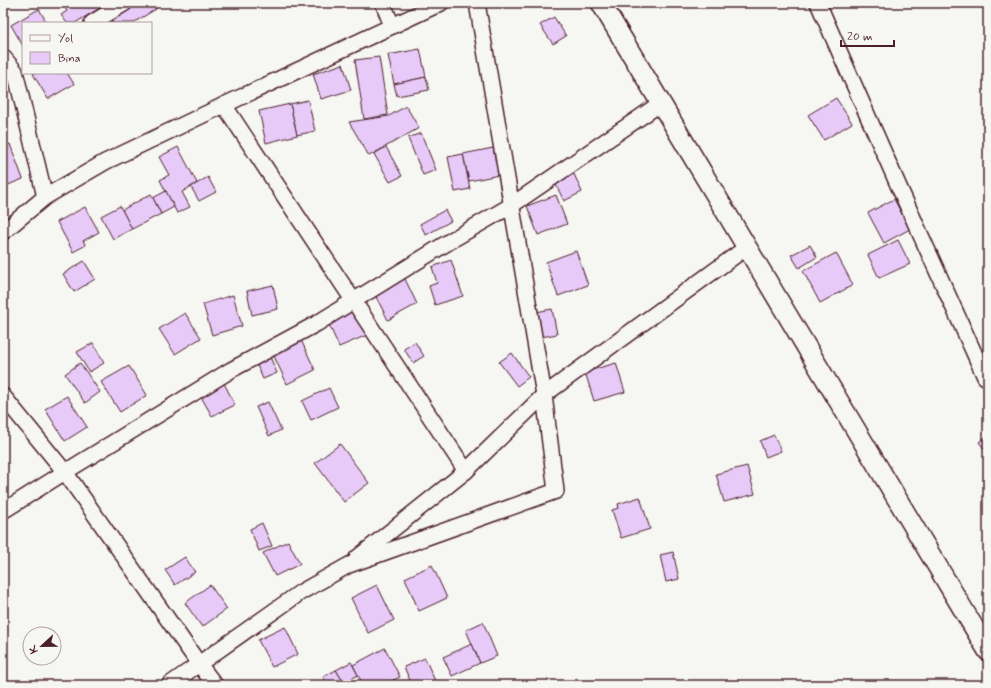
<svg xmlns="http://www.w3.org/2000/svg" width="991" height="688" viewBox="0 0 991 688" font-family="Mynerve,sans-serif">
<style>
.building{fill:#e8caf8;stroke:#4a1f2b}
.lines{fill:none;stroke-linecap:round;stroke-linejoin:round}
.minor-casing{stroke:#4a1f2b;stroke-width:18}
.tertiary-casing{stroke:#4a1f2b;stroke-width:22}
.minor{stroke:#f6f6f2;stroke-width:15}
.tertiary{stroke:#f6f6f2;stroke-width:19}
</style>
<rect width="100%" height="100%" fill="#f6f6f2"/>
<filter id="ink" filterUnits="userSpaceOnUse"><feTurbulence type="fractalNoise" baseFrequency=".025" numOctaves="2"/><feDisplacementMap in="SourceGraphic" scale="8" xChannelSelector="R" yChannelSelector="G"/><feConvolveMatrix kernelMatrix="1 2 1 2 8 2 1 2 1" color-interpolation-filters="sRGB"/></filter>
<g filter="url(#ink)">
<g class="building">
<path d="M70 3H108L75 23H67L61 15 67 11 64 7Z"/>
<path d="M134 3H152L156 9 133 23H102Z"/>
<path d="M39 9 47 23H23V46L11 25Z"/>
<path d="M554 17 566 36 553 44 540 25Z"/>
<path d="M420 49 426 77 394 84 388 55Z"/>
<path d="M379 57 388 115 364 119 355 60Z"/>
<path d="M343 64 351 90 321 99 313 74Z"/>
<path d="M34 73H67L74 84 48 99 33 74Z"/>
<path d="M426 77 429 90 397 96 394 84Z"/>
<path d="M836 98 852 123 824 140 808 115Z"/>
<path d="M308 100 315 131 297 135 290 104Z"/>
<path d="M290 104 297 135 266 143 259 111Z"/>
<path d="M406 106 419 128 369 156 349 122 389 116Z"/>
<path d="M421 133 436 170 423 175 408 138Z"/>
<path d="M10 144 23 179 3 187V146Z"/>
<path d="M178 147 197 183 182 192 190 207 177 213 160 180 169 175 159 157Z"/>
<path d="M386 147 402 176 390 182 374 154Z"/>
<path d="M493 148 499 175 469 181 463 154Z"/>
<path d="M463 154 470 189 455 192 448 157Z"/>
<path d="M574 174 582 192 564 201 555 183Z"/>
<path d="M208 177 216 192 199 201 191 187Z"/>
<path d="M166 191 174 207 161 214 153 198Z"/>
<path d="M151 194 161 214 132 229 122 210Z"/>
<path d="M556 195 567 224 538 235 527 206Z"/>
<path d="M894 199 910 229 884 243 868 213Z"/>
<path d="M120 206 132 229 113 239 101 216Z"/>
<path d="M85 207 99 232 83 241 86 245 73 252 57 222Z"/>
<path d="M445 210 451 221 426 235 420 224Z"/>
<path d="M898 240 910 264 879 278 868 255Z"/>
<path d="M810 245 817 257 799 268 791 255Z"/>
<path d="M576 251 588 285 558 296 546 262Z"/>
<path d="M836 253 853 285 820 303 803 271Z"/>
<path d="M451 260 463 296 435 305 429 286 437 283 432 267Z"/>
<path d="M84 261 95 279 74 292 63 274Z"/>
<path d="M404 277 417 304 388 320 374 293Z"/>
<path d="M273 285 278 309 252 315 247 291Z"/>
<path d="M233 295 242 326 212 335 203 304Z"/>
<path d="M355 308 367 335 339 347 327 320Z"/>
<path d="M552 309 557 334 541 337 536 312Z"/>
<path d="M185 313 201 338 175 354 159 329Z"/>
<path d="M301 340 315 370 287 384 273 354Z"/>
<path d="M415 342 424 356 413 363 404 349Z"/>
<path d="M93 343 104 363 89 372 77 352Z"/>
<path d="M512 353 529 377 517 386 499 362Z"/>
<path d="M270 357 277 373 263 379 256 363Z"/>
<path d="M80 363 100 392 85 403 65 374Z"/>
<path d="M616 363 625 392 594 401 585 372Z"/>
<path d="M129 366 147 395 120 412 101 382Z"/>
<path d="M224 383 235 405 212 416 200 395Z"/>
<path d="M329 388 338 407 311 420 302 401Z"/>
<path d="M67 396 87 427 65 441 45 409Z"/>
<path d="M268 402 281 430 269 436 256 407Z"/>
<path d="M774 435 781 451 766 457 760 441Z"/>
<path d="M988 435V454L979 442Z"/>
<path d="M340 444 369 483 344 502 315 463Z"/>
<path d="M747 466 755 494 724 502 716 474Z"/>
<path d="M640 497 650 529 621 538 612 510 619 508 618 504Z"/>
<path d="M262 523 272 546 259 551 250 529Z"/>
<path d="M288 541 300 564 275 576 263 553Z"/>
<path d="M673 552 679 579 666 582 660 555Z"/>
<path d="M185 557 195 572 175 585 165 570Z"/>
<path d="M432 565 447 598 419 611 405 578Z"/>
<path d="M210 585 227 609 202 627 185 603Z"/>
<path d="M377 585 394 620 368 633 351 598Z"/>
<path d="M483 622 497 656 480 663 466 630Z"/>
<path d="M285 627 298 654 272 667 258 640Z"/>
<path d="M472 644 480 663 452 676 443 657Z"/>
<path d="M385 648 400 677 383 685H363L353 665Z"/>
<path d="M425 658 435 681 427 685H412L404 667Z"/>
<path d="M351 662 358 675 344 683 336 670Z"/>
<path d="M336 670 344 683 345 685H328L323 677Z"/>
</g>
<g class="lines">
<defs>
<g id="minor">
<path d="M383 3 392 26"/>
<path d="M818 3 899 187 985 377 988 376"/>
<path d="M92 23 125 3"/>
<path d="M3 57 15 71 45 197"/>
<path d="M224 105 466 471"/>
<path d="M3 232 45 197 105 162 224 105 441 3"/>
<path d="M3 396 65 472 199 664 215 685"/>
<path d="M3 511 65 472 231 370 316 324 455 238 512 205 661 103"/>
<path d="M357 558 466 471 544 395 747 247"/>
<path d="M169 685 301 592 349 565 556 491 544 395 477 3"/>
</g>
<path id="tertiary" d="M601 3 988 651"/>
</defs>
<use href="#minor" class="minor-casing"/>
<use href="#tertiary" class="tertiary-casing"/>
<use href="#minor" class="minor"/>
<use href="#tertiary" class="tertiary"/>
</g>
</g>
<rect width="991" height="688" fill="none" stroke="#f6f6f2" stroke-width="16"/>
<rect x="8" y="8" width="975" height="672" fill="none" stroke="#4a1f2b" stroke-width="1.5" filter="url(#ink)"/>
<rect x="22" y="22" width="130" height="52" fill="#f6f6f2" stroke="#b1a0a2"/>
<rect x="30" y="35" width="20" height="6" fill="#f6f6f2" stroke="#b1a0a2"/>
<text x="58" y="42" font-size="12" fill="#4a1f2b">Yol</text>
<rect x="30" y="52" width="20" height="12" fill="#e8caf8" stroke="#b1a0a2"/>
<text x="58" y="62" font-size="12" fill="#4a1f2b">Bina</text>
<g transform="translate(42 646) rotate(248)"><circle r="19" fill="#f6f6f2" stroke="#b1a0a2"/>
<path d="M0-3L7 15L0 10L-7 15Z" fill="#4a1f2b"/>
<text y="-6" font-size="11" font-weight="bold" text-anchor="middle" fill="#4a1f2b">K</text>
</g>
<path d="M841 40v6h53v-6" fill="none" stroke="#4a1f2b" stroke-width="2"/>
<text x="847" y="40" font-size="12" fill="#4a1f2b" stroke="#f6f6f2" stroke-width="3" paint-order="stroke">20 m</text>
</svg>
